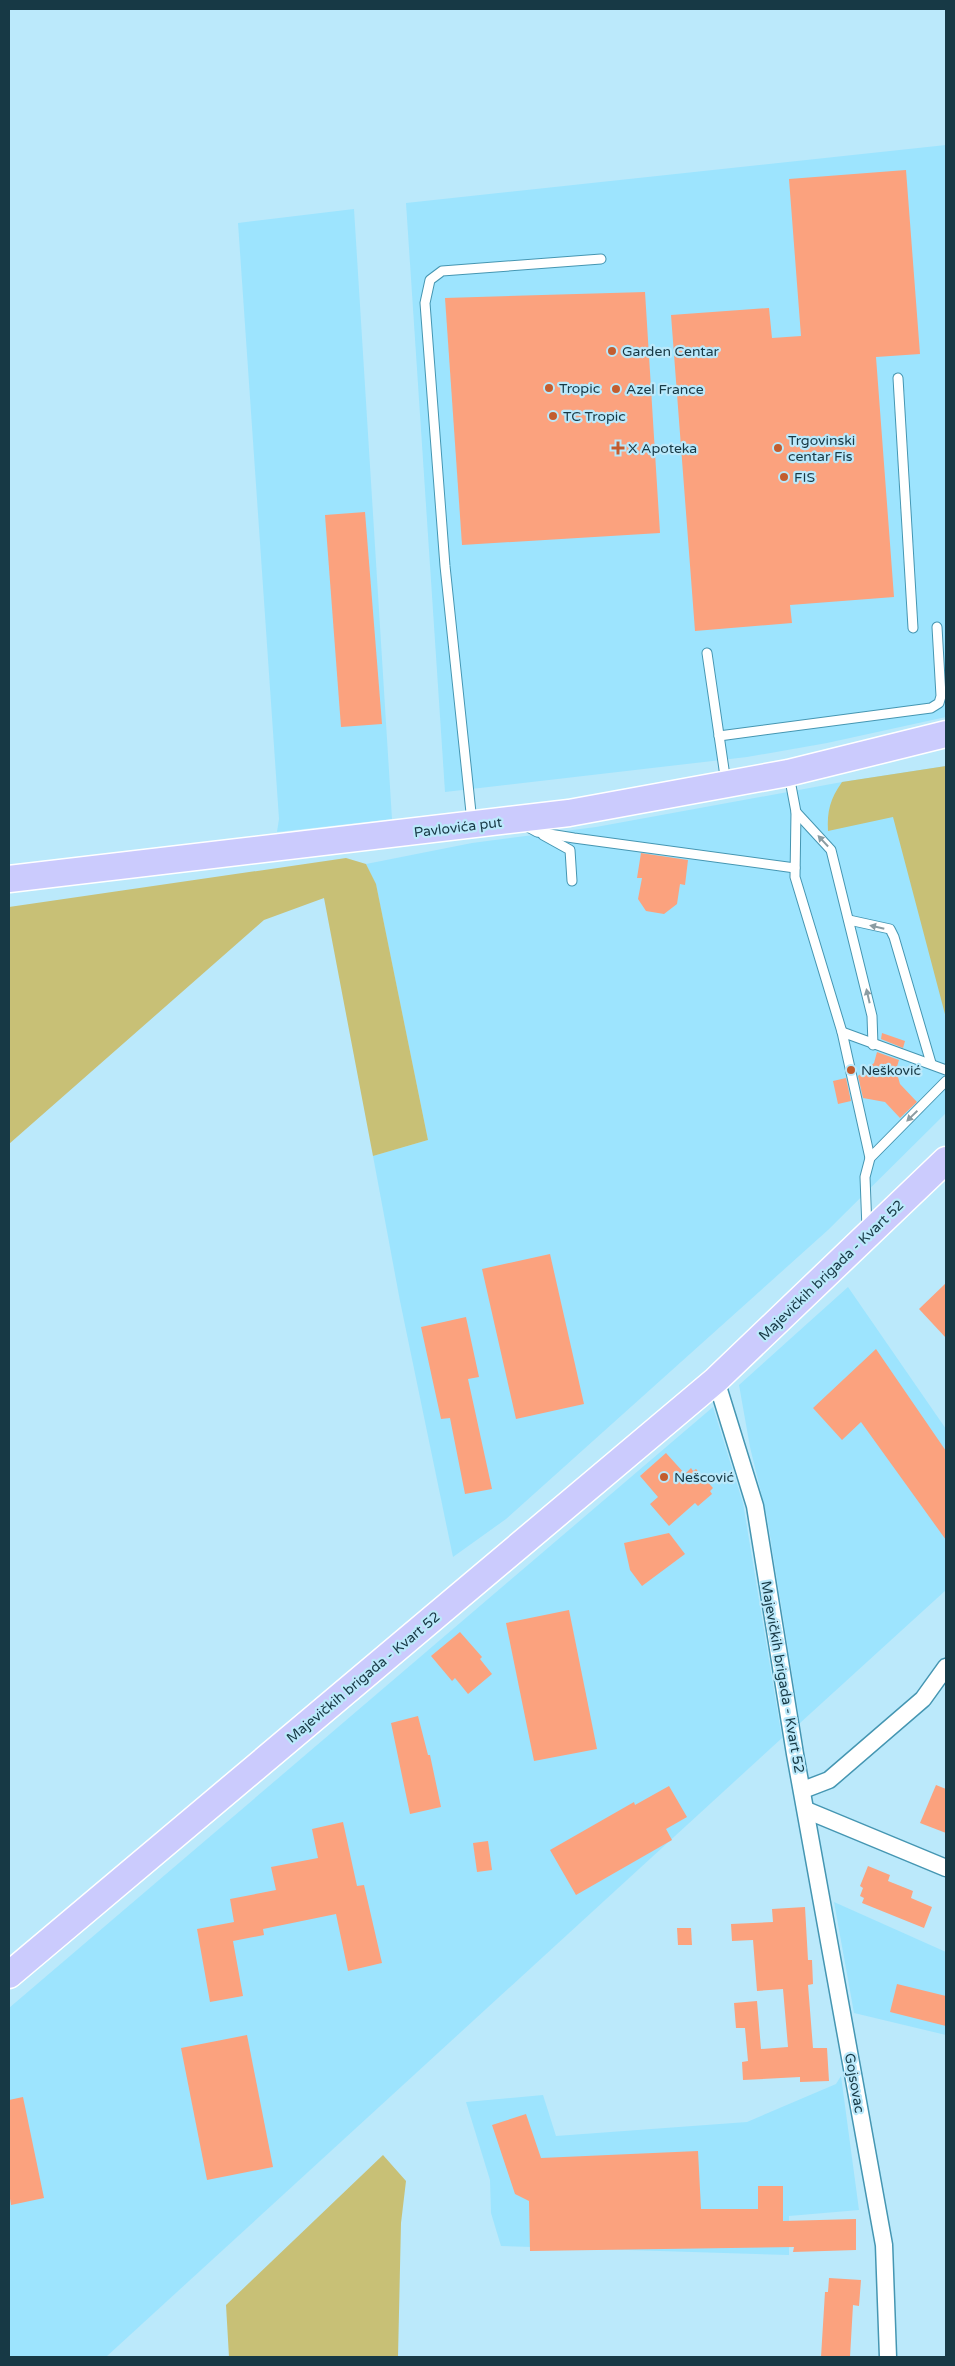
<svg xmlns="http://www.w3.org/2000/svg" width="955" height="2366" viewBox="0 0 955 2366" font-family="'Varela Round',sans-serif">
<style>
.built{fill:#9de4fe}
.green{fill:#c8c076}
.building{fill:#fba27e}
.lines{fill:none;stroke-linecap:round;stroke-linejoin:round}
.lane-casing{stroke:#4596b2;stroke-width:11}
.street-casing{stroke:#4596b2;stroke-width:19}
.primary-casing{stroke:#fff;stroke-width:29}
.lane{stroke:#fff;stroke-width:9}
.street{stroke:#fff;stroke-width:16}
.primary{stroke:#cbcbfd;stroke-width:26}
.oneway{fill:#8b9ca2}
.poi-dot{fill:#c35d2f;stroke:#bbe9fb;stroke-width:2}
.labels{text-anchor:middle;stroke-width:4.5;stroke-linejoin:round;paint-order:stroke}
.poi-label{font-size:14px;fill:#173945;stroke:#bbe9fb;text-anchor:start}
.street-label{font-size:14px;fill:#173945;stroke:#bbe9fb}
</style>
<rect width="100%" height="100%" fill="#bbe9fb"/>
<g class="built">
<path d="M946 145V717L827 743 747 757 445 792 406 203Z"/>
<path d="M354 209 392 819 277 832 279 819 238 223Z"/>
<path d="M946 766V1113L828 1230 506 1519 453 1557 400 1301 373 1156 428 1140 376 885 366 864 472 843 596 827 842 782Z"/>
<path d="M848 1287 946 1429V1590L800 1723 767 1517 750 1447 739 1385Z"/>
<path d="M713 1407 743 1503 782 1738 106 2357H9V2008Z"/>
<path d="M834 1902 946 1952V2035L854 2013Z"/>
<path d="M841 2076 859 2210 789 2216V2255L501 2246 491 2213 490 2180 466 2102 543 2095 556 2136 747 2122 836 2084Z"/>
</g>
<g class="green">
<path d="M946 766V1018L893 817 828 831C827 811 830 799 842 782Z"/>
<path d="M346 858 366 864 376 884 428 1140 373 1156 324 898 264 920 9 1144V907Z"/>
<path d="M383 2155 406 2181 401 2223 398 2357H229L226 2305Z"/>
</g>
<g class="building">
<path d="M906 170 920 354 876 357 894 597 790 605 792 623 695 631 671 315 769 308 772 338 801 336 789 179Z"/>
<path d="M645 292 660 533 462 545 445 298Z"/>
<path d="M365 512 382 724 341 727 325 515Z"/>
<path d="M641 853 688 860 685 885 680 884 677 904 664 914 646 911 638 899 642 878H637Z"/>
<path d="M882 1033 905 1041 903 1048 881 1039Z"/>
<path d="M877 1052 899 1060 896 1070 900 1084 917 1102 900 1118 885 1102 863 1098 858 1076 874 1063Z"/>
<path d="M846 1078 851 1101 838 1104 833 1081Z"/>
<path d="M550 1254 584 1404 516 1419 482 1269Z"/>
<path d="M946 1283V1338L919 1309Z"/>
<path d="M466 1317 479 1377 468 1379 492 1489 465 1494 450 1418 441 1419 421 1327Z"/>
<path d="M876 1349 946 1451V1540L861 1422 842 1440 813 1408Z"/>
<path d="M666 1453 685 1474 691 1468 693 1471 696 1469 713 1488 710 1491 712 1494 698 1506 695 1503 669 1526 650 1504 658 1497 640 1476Z"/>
<path d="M669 1533 685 1554 642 1586 630 1570 624 1543Z"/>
<path d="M569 1610 597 1749 534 1761 506 1623Z"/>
<path d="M460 1632 482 1657 480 1659 492 1674 468 1694 455 1678 452 1681 431 1656Z"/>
<path d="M418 1716 428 1755H430L441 1807 410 1814 391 1723Z"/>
<path d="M936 1785 946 1789V1833L920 1823Z"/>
<path d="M669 1786 687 1817 666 1829 672 1840 576 1895 550 1850 634 1802 635 1805Z"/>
<path d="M343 1822 357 1886 364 1885 382 1963 348 1971 336 1914 263 1929 264 1935 233 1941 243 1996 210 2002 197 1929 234 1922 230 1899 276 1890 271 1867 318 1858 312 1829Z"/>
<path d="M488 1841 492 1870 477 1872 473 1843Z"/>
<path d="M868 1866 890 1875 888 1881 913 1891 911 1898 932 1907 924 1928 862 1903 864 1898 860 1896 863 1888 860 1886Z"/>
<path d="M805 1907 808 1960H812L813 1984 808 1985 813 2048H827L829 2081 800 2082V2077L743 2080 742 2062 748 2061 745 2028H736L734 2003 757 2001 761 2049 788 2047 783 1989 757 1991 753 1940 732 1941 731 1924 773 1922 772 1909Z"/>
<path d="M677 1928H691L692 1945H678Z"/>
<path d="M897 1984 946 1996V2026L890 2012Z"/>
<path d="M247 2035 273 2167 207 2180 181 2048Z"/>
<path d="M23 2097 44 2198 11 2205 9 2192V2100Z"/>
<path d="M526 2114 541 2158 698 2151 701 2209H758V2186H783V2221L856 2219V2250L793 2252 794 2247 530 2251 529 2201 515 2194 492 2125Z"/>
<path d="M829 2278 861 2280 859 2306 853 2305 850 2357H821L825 2292H828Z"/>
</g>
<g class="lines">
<defs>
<g id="lane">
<path d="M898 378 913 628"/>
<path d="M707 653 726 783"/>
<path d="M719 736 931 708 939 703 941 696 937 627"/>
<path d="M789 775 796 812 795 877 842 1032"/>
<path d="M796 812 831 850 872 1016 873 1045"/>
<path d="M472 822 445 566 425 303 430 280 442 271 601 259"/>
<path d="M524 825 537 832 574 838 795 868"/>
<path d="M543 835 570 850 572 881"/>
<path d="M849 920 890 929 894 937 931 1063"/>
<path d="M870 1158 842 1032 946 1070"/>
<path d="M867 1229 865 1177 870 1158 946 1081"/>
</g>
<g id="street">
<path d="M716 1380 755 1506 795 1754 884 2245 888 2357"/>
<path d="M803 1790 829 1780 923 1699 946 1667"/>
<path d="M806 1810 946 1868"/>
</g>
<g id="primary">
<path d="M9 879 569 813 788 773 946 734"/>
<path d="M9 1975 716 1380 946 1160"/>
</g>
</defs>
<use href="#lane" class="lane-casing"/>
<use href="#street" class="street-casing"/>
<use href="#primary" class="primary-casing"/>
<use href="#lane" class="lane"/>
<use href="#street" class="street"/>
<use href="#primary" class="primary"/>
</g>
<defs><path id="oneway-solid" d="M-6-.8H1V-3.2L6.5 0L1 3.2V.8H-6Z" transform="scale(1.25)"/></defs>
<g class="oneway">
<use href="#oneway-solid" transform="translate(823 841) rotate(-133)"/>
<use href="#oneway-solid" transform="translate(877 927) rotate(-167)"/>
<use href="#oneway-solid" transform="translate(868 996) rotate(-103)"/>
<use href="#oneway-solid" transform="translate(912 1116) rotate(136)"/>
</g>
<g class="poi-dot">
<circle cx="612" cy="351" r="5"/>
<circle cx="549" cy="388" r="5"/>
<circle cx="616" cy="389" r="5"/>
<circle cx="553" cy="416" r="5"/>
<path d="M615.5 440.5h5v5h5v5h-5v5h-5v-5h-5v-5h5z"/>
<circle cx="778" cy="448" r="5"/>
<circle cx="784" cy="477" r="5"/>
<circle cx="851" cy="1070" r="5"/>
<circle cx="664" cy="1477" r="5"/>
</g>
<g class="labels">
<g class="poi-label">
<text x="622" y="356">Garden Centar</text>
<text x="559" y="393">Tropic</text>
<text x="626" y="394">Azel France</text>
<text x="563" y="421">TC Tropic</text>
<text x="788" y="445">Trgovinski<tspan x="788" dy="16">centar Fis</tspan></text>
<text x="628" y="453">X Apoteka</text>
<text x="794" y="482">FIS</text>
<text x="861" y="1075">Nešković</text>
<text x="674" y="1482">Nešcović</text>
</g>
<g class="street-label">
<text transform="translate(458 827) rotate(-7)" y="5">Pavlovića put</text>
<text transform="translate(831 1270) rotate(-44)" y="5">Majevičkih brigada - Kvart 52</text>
<text transform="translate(363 1677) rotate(-40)" y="5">Majevičkih brigada - Kvart 52</text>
<text transform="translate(783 1677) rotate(80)" y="5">Majevičkih brigada - Kvart 52</text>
<text transform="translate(855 2083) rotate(80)" y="5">Gojsovac</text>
</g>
</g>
<rect width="955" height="2366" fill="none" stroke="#173945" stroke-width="20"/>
</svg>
